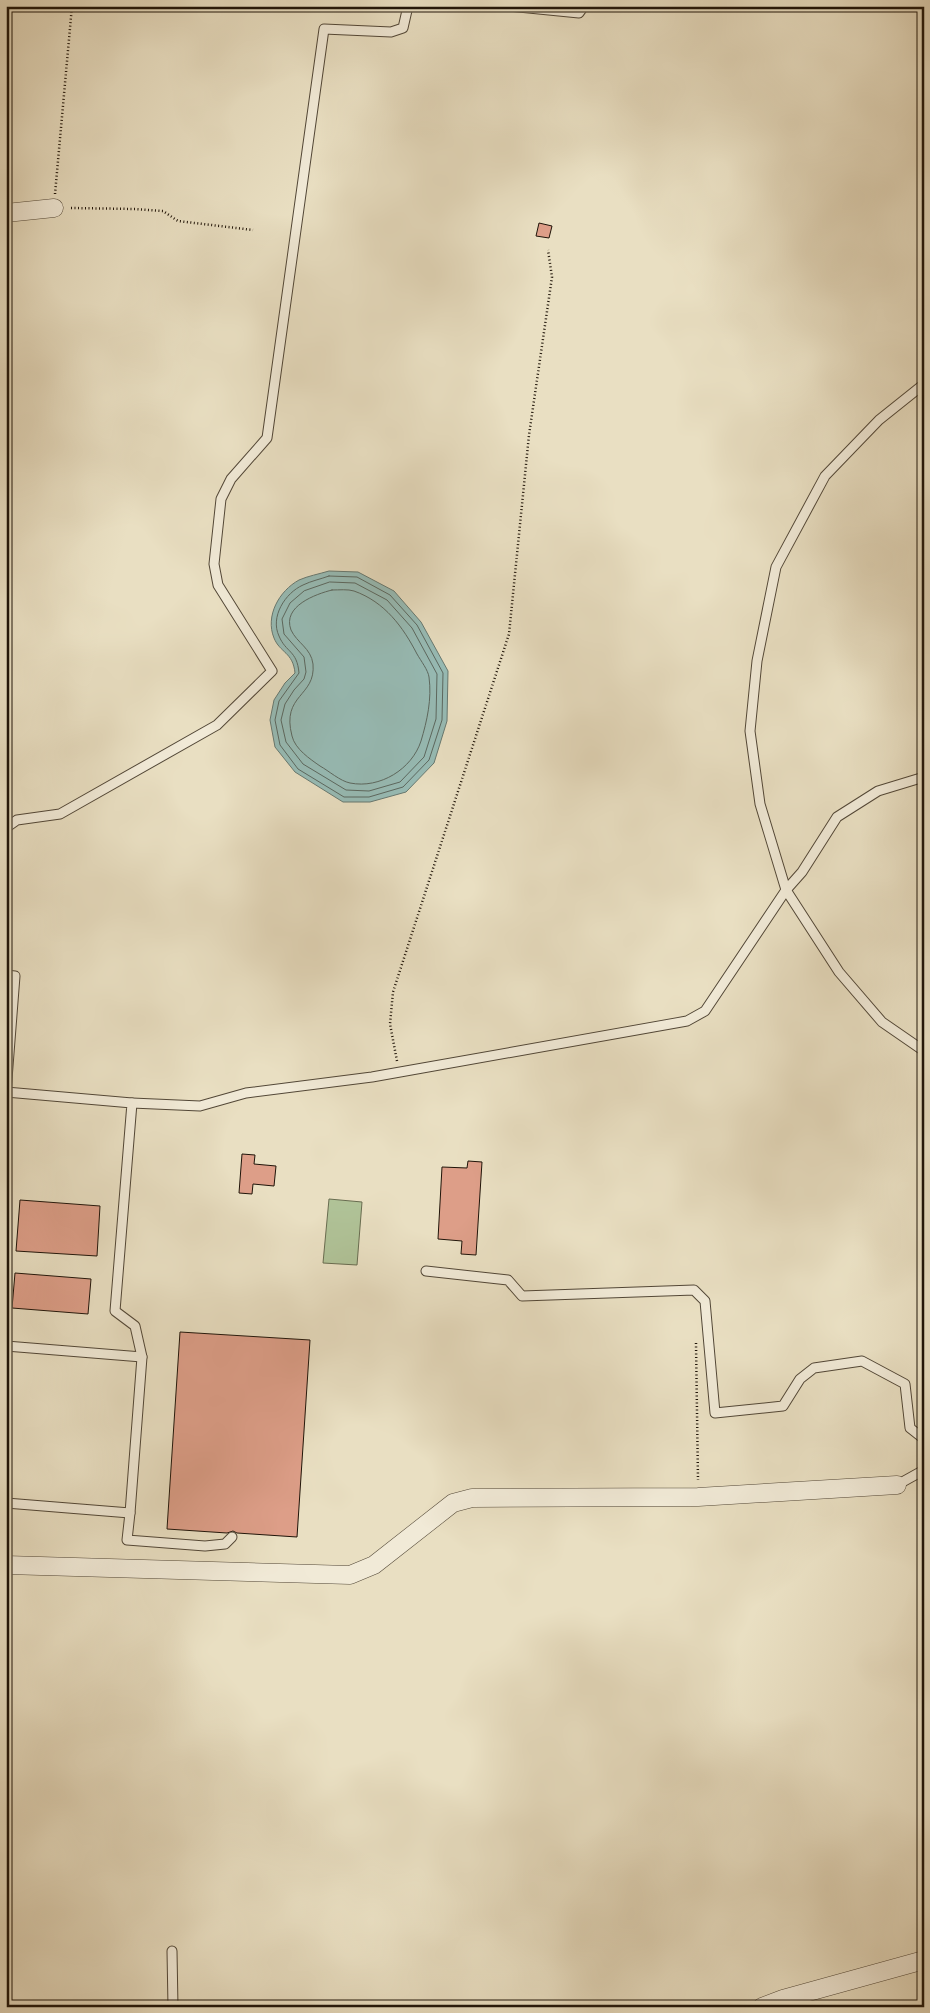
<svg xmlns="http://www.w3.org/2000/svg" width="930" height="2013" viewBox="0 0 930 2013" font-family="'IM FELL Double Pica',serif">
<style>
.green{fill:#b0c398;stroke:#686c50}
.water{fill:#97bcb6;stroke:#677971}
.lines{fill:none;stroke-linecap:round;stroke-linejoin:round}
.shore{stroke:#5b6860;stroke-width:1}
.building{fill:#dd9e88;stroke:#1f1409}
.lane-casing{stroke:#524737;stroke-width:11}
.street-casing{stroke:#524737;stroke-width:19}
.path{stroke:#1f1409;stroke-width:2.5;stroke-dasharray:1 2.5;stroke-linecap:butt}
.lane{stroke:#f1ead7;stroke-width:9}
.street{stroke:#f1ead7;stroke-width:18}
</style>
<rect width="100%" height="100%" fill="#e9dfc2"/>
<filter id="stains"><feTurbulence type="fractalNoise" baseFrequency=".004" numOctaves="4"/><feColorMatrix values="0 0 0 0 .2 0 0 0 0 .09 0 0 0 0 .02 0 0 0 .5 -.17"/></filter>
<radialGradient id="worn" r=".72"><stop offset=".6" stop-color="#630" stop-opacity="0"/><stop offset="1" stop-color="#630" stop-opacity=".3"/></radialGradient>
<path class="green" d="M329 1199 362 1202 357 1265 323 1263Z"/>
<path class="water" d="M329 571 358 572 394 591 421 622 448 671 447 721 434 763 406 792 370 802H343L295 772 275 747 270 720 274 700 285 683 295 673C293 652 280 653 274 638 265 616 279 591 299 580 308 576 319 574 329 571Z"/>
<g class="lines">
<g class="shore">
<path d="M329 576 357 577 390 595 417 625 443 673 442 720 429 760 403 787 369 797H344L298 769 280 745 275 720 279 701 299 673C297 650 286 653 279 636 270 617 285 593 303 585 311 581 321 579 329 576Z"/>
<path d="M330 582 355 583 387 600 412 628 437 674 436 719 424 757 400 782 369 791 346 790 303 764 286 742 281 720 285 704 294 690 304 679 306 672 304 657 284 634 282 619 290 603 304 591Z"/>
<path d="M332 590C339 590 348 589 354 591 385 602 403 627 417 654 421 661 428 670 429 677 432 699 427 721 421 741 412 769 380 789 350 783 340 781 329 771 320 766 310 759 295 749 292 736 281 694 316 697 313 664 311 648 297 643 291 630 282 606 316 594 332 590Z"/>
</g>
</g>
<g class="building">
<path d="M539 223 552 226 549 238 536 236Z"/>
<path d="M242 1154 255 1155 254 1164 276 1166 274 1186 253 1184 252 1194 239 1193Z"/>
<path d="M468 1161 482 1162 476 1255 461 1254 462 1241 438 1239 442 1167 467 1168Z"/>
<path d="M20 1200 100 1206 97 1256 16 1251Z"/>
<path d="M15 1273 91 1279 88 1314 12 1308Z"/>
<path d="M180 1332 310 1340 297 1537 237 1533 233 1531 227 1533 167 1529Z"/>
</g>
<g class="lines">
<defs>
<g id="lane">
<path d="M507 6 579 13 584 6"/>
<path d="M924 384 879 420 825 476 776 567 757 661 750 731 760 804 786 890 839 972 882 1022 924 1051"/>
<path d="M6 836 7 827 17 820 60 814 217 725 272 671 218 585 214 564 221 499 231 479 267 438 324 29 391 32 403 28 408 6"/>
<path d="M6 975 15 976 6 1092"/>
<path d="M6 1096V1092L132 1103 115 1311 135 1326 142 1357 130 1513 6 1503"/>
<path d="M132 1103 200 1106 246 1093 372 1077 687 1021 705 1011 786 890 802 872 837 817 878 791 924 777"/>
<path d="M426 1271 508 1280 522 1296 694 1290 705 1301 715 1413 783 1406 800 1379 814 1368 862 1361 905 1384 910 1428 924 1439"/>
<path d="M6 1346 142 1357"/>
<path d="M897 1485 924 1470"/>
<path d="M130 1513 127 1540 205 1546 225 1544 232 1537"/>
<path d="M172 1951 173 2007"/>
</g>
<g id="street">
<path d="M6 213 54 208"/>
<path d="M6 1565 350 1575 374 1565 453 1503 472 1498 698 1497 897 1485"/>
<path d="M762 2007 783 1999 924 1960"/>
</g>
</defs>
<use href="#lane" class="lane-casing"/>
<use href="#street" class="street-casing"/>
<g class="path">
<path d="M55 194 72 6"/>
<path d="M71 208 135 209 163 211 178 221 253 230"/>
<path d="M397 1061 390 1024 393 992 509 634 529 435 552 277 548 250"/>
<path d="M696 1343 698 1480"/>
</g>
<use href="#lane" class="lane"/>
<use href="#street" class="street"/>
</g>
<rect width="930" height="2013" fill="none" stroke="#e9dfc2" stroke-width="25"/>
<rect x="8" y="8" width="915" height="1998" fill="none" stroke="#1f1409" stroke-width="2.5"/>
<rect x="12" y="12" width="905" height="1988" fill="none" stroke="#1f1409"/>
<rect width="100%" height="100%" filter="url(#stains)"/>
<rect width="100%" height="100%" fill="url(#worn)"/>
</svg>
